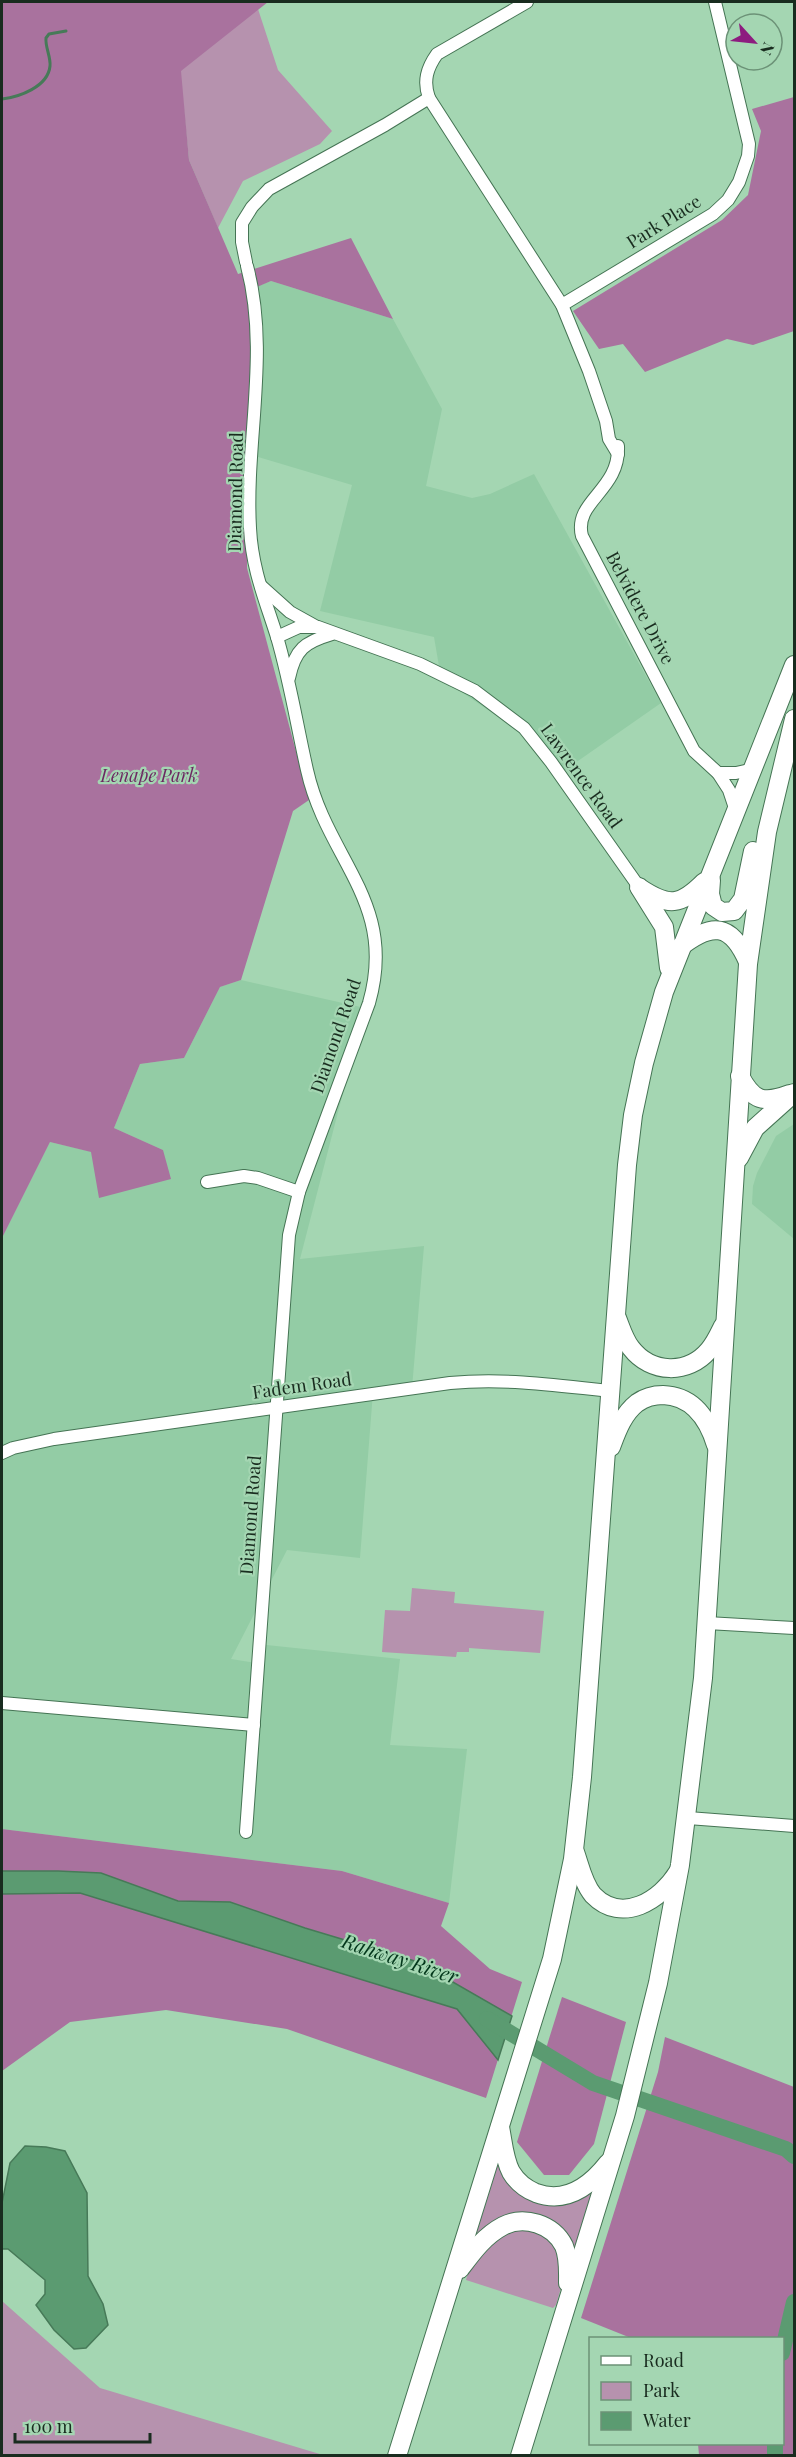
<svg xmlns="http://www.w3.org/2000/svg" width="796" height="2457" viewBox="0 0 796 2457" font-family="'Playfair Display',serif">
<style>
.built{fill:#93cca5}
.green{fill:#b692ae}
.forest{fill:#a9729e}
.water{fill:#5b9b71;stroke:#477a58;stroke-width:1.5}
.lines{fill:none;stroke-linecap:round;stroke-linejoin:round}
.stream{stroke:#477a58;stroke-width:3}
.river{stroke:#5b9b71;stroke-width:16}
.minor-casing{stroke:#457454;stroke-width:14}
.highway-casing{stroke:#457454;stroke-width:20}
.minor{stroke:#fff;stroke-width:12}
.highway{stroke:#fff;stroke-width:18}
.labels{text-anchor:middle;stroke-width:4.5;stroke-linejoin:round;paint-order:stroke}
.street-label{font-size:18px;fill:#192c1f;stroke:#a4d6b2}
.park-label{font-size:18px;font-style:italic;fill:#6c2862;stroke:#a4d6b2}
.water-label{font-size:20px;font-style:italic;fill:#03371b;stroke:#a4d6b2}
</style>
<rect width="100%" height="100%" fill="#a4d6b2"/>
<g class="built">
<path d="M271 281 393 319 442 409 426 486 472 498 490 494 534 474 661 703 555 777 526 736 441 678 434 637 320 611 352 485 248 454 250 289Z"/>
<path d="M241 980 365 1008 300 1259 424 1246 412 1388 373 1392 360 1558 287 1550 231 1659 256 1663 257 1644 400 1659 390 1745 467 1749 449 1903 342 1871 2 1829V1238L50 1142 92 1152 163 1150 114 1128 140 1064 184 1058 220 987Z"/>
<path d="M794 1124V1239L752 1204 753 1186 757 1173 776 1136Z"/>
</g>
<g class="green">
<path d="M258 9 278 70 332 131 320 144 243 181 218 228 189 160 180 71Z"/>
<path d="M412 1588 455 1592 454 1603 544 1611 540 1653 469 1648V1652H457L456 1657 382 1652 385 1610 410 1611Z"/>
<path d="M499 2161 519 2189 593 2191 576 2249 571 2252 543 2220 475 2238Z"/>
<path d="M527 2227 557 2244 564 2278 556 2305 553 2308 466 2280 469 2269 489 2240Z"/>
<path d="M2 2301 100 2388 323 2455H2Z"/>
</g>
<g class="forest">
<path d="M2 2H268L181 71 189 160 238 274 351 238 393 319 271 281 250 290 254 314 248 454 247 568 309 800 293 811 241 980 220 987 184 1058 140 1064 114 1128 163 1150 171 1179 99 1198 91 1152 50 1142 2 1238Z"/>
<path d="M794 97V331L753 345 727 339 645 372 623 344 599 349 573 311 722 220 748 195 761 131 752 109Z"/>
<path d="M2 1829 342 1871 449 1903 441 1926 490 1969 522 1982 486 2098 287 2029 166 2010 70 2022 2 2071Z"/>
<path d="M562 1997 626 2022 594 2144 569 2175H544L517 2142Z"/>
<path d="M665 2037 794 2087V2455H699L698 2444H782V2338H631L581 2318 658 2072Z"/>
</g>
<g class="water">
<path d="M2 1871H58L101 1873 178 1901 230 1902 305 1928 418 1962 512 2016 498 2060 457 2009 80 1893 2 1894Z"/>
<path d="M25 2146 46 2147 65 2151 87 2193 88 2276 103 2304 108 2325 86 2348 74 2349 54 2330 36 2305 45 2294V2280L8 2249H2V2203L10 2163Z"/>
</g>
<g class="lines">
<path class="stream" d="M2 99C19 97 48 87 50 66 51 57 45 47 46 38L49 34 66 31"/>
<g class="river">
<path d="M487 2019 593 2083 786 2149 794 2156"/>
<path d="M782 2353 794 2302"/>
<path d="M775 2456V2444"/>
</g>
<defs>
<g id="minor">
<path d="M527 2 437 54C427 68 423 81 429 98L562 305 589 371 606 421 609 439 618 454"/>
<path d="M246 262 242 242V223L252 207 269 189 385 125 429 98"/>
<path d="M562 305 713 214 728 200 739 182 748 156 749 144 715 2"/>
<path d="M618 446C620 491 573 501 582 536L694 751 718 773 729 790 736 811"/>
<path d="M261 586 290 612 317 627"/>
<path d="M277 637 299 627H318L420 664 475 691 524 728 551 762 639 887"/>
<path d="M289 678C295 649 305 642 332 634"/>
<path d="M718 773H736L754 769"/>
<path d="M207 1182 244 1176 258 1178 299 1192"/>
<path d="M2 1453 13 1448 54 1439 450 1383C504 1378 556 1385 610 1391"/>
<path d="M707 1623 794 1628"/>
<path d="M2 1703 254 1725"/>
<path d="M688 1818 794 1826"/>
<path d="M246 1832 289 1235 299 1192 369 1003C398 902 327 860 307 770 297 726 290 681 277 637 265 599 252 569 250 528 245 441 270 353 247 266"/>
</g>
<g id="highway">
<path d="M711 880 710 894 713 906 722 912 734 911 743 899 753 851"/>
<path d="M639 887 664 927 669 968"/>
<path d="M640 888C669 907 680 906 704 882"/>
<path d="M680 947C712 922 731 923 748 962"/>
<path d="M740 1076C753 1101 763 1104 790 1094"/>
<path d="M739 1158 755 1128 794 1093"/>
<path d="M617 1318C621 1328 624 1339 631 1348 651 1374 688 1375 709 1350 715 1343 719 1334 723 1326"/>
<path d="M611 1447C617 1431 623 1414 637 1403 644 1398 654 1395 663 1395 693 1396 708 1419 716 1445"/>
<path d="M575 1852C580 1866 583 1883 593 1895 622 1925 661 1900 678 1872"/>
<path d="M500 2127C503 2142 504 2159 511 2172 517 2182 526 2189 536 2193 566 2204 590 2186 608 2163"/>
<path d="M460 2269C472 2253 484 2236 503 2226 524 2215 553 2224 564 2246 569 2258 568 2270 568 2283"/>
<path d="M397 2456 552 1959 573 1859 582 1777 627 1165 633 1115 644 1063 664 992 794 665"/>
<path d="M520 2456 625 2116 658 1983 680 1865 703 1678 748 964 767 832 794 719"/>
</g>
</defs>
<use href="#minor" class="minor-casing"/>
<use href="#highway" class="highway-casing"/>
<use href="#minor" class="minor"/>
<use href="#highway" class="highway"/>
</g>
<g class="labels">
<g class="street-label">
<text transform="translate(664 222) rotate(-32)" y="6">Park Place</text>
<text transform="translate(236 492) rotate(-89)" y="6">Diamond Road</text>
<text transform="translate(640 608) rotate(62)" y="6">Belvidere Drive</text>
<text transform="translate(581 776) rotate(54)" y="6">Lawrence Road</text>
<text transform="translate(336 1036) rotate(-71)" y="6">Diamond Road</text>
<text transform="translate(302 1386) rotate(-8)" y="6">Fadem Road</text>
<text transform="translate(251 1515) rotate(-86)" y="6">Diamond Road</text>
</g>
<g class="park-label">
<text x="149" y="782">Lenape Park</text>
</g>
<g class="water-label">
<text transform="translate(400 1959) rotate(18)" y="7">Rahway River</text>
</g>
</g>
<rect width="796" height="2457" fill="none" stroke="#192c1f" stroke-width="6"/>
<rect x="589" y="2337" width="195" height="108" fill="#a4d6b2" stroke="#6c9277" stroke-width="1.5"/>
<rect x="601" y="2356" width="30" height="9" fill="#ffffff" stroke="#6c9277" stroke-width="1.5"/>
<text x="643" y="2367" font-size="18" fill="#192c1f">Road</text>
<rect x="601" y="2382" width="30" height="18" fill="#b692ae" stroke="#6c9277" stroke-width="1.5"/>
<text x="643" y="2397" font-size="18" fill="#192c1f">Park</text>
<rect x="601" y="2412" width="30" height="18" fill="#5b9b71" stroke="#6c9277" stroke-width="1.5"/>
<text x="643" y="2427" font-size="18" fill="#192c1f">Water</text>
<g transform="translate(754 42) rotate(117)"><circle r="28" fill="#a4d6b2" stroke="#6c9277" stroke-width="1.5"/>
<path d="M0-4.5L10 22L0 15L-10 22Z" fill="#8d1c7f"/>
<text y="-9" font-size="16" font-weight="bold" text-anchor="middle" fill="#192c1f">N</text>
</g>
<path d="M15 2433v9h135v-9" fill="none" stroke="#192c1f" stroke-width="3"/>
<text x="24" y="2433" font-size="18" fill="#192c1f" stroke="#a4d6b2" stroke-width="4.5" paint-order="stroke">100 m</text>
</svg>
